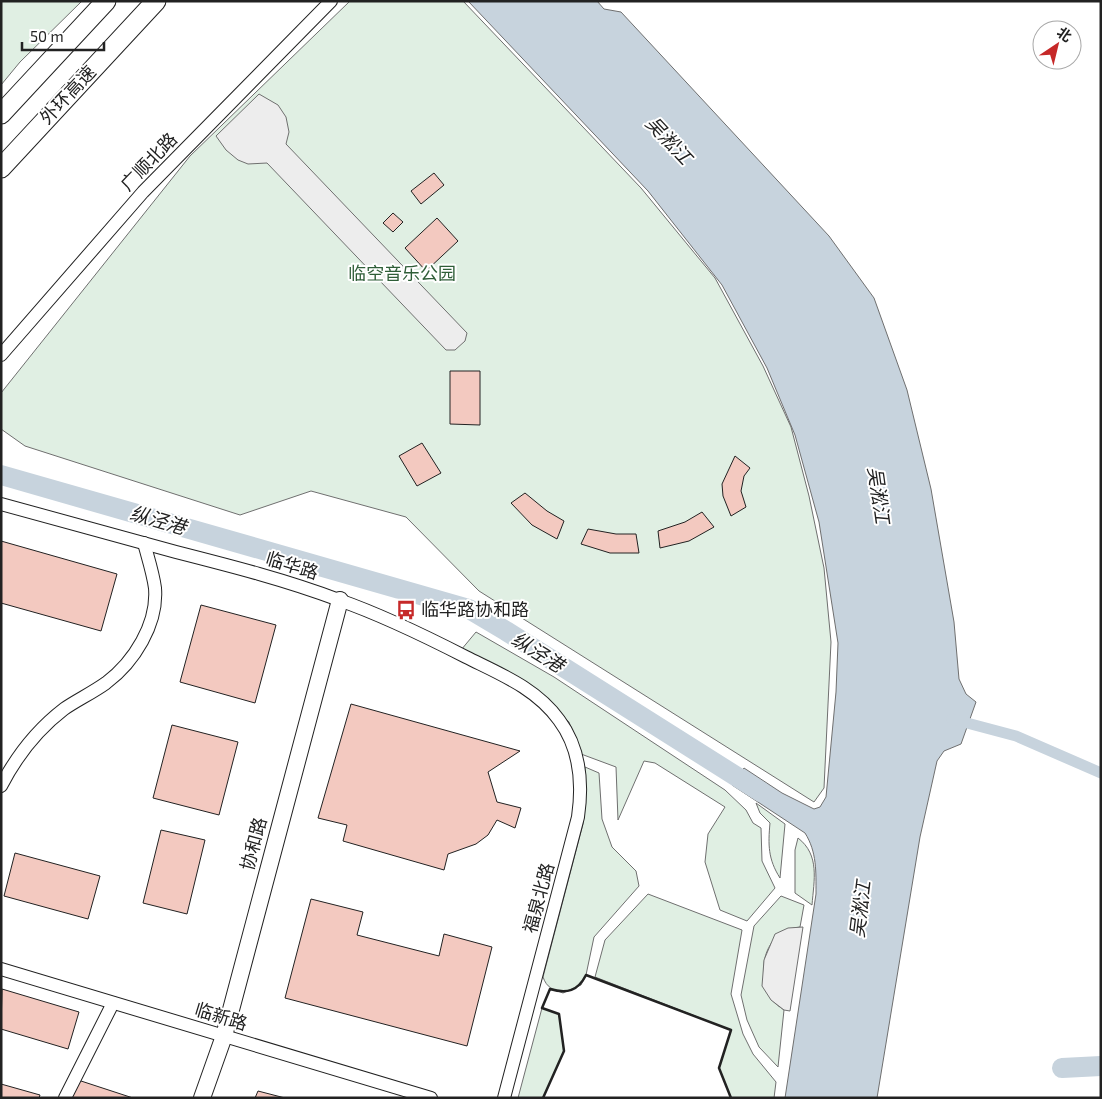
<svg xmlns="http://www.w3.org/2000/svg" width="1102" height="1099" viewBox="0 0 1102 1099" font-family="'Exo 2','Noto Sans SC',sans-serif">
<style>
.green{fill:#e0efe3;stroke:#6f6f6f}
.parking{fill:#ededed;stroke:#6f6f6f}
.water{fill:#c7d3dd;stroke:#6f6f6f}
.lines{fill:none;stroke-linecap:round;stroke-linejoin:round}
.canal{stroke:#c7d3dd;stroke-width:11}
.river{stroke:#c7d3dd;stroke-width:20}
.building{fill:#f3c9c0;stroke:#222}
.minor-casing{stroke:#222;stroke-width:14}
.major-casing{stroke:#222;stroke-width:18}
.highway-casing{stroke:#222;stroke-width:21}
.minor{stroke:#fff;stroke-width:12}
.major{stroke:#fff;stroke-width:16}
.highway{stroke:#fff;stroke-width:19}
.wall{stroke:#222;stroke-width:2.5}
.labels{text-anchor:middle;stroke-width:4;stroke-linejoin:round;paint-order:stroke}
.street-label{font-size:18px;fill:#222;stroke:#fff}
.park-label{font-size:18px;fill:#2f5e38;stroke:#fff}
.poi-label{font-size:18px;fill:#222;stroke:#fff;text-anchor:start}
.water-label{font-size:19px;font-style:italic;fill:#222;stroke:#fff}
</style>
<rect width="100%" height="100%" fill="#fff"/>
<g class="green">
<path d="M1 1H82L20 62 1 85Z"/>
<path d="M350 1H463L641 188 715 278 763 366 791 427 809 496 824 568 831 642 824 788 814 802 479 591 406 517 311 491 240 515 25 446 1 429V393L190 156Z"/>
<path d="M476 632 554 677 725 790 746 810 753 823 761 828 762 861 775 888 747 921 720 910 705 862 708 834 725 807 655 763 644 761 618 820 616 767 581 754 569 722 543 697 461 650Z"/>
<path d="M585 767 599 773 602 819 612 847 636 871 639 886 594 937 586 975 581 985 563 993C552 989 547 988 543 977L583 824Z"/>
<path d="M756 803 785 824 780 878C768 859 768 845 770 823L760 813Z"/>
<path d="M798 838C820 855 814 880 812 905L795 893V850Z"/>
<path d="M648 894 742 930 731 994 743 1034 753 1054 776 1082 774 1098H731L719 1068 731 1030 595 977 605 940Z"/>
<path d="M781 896 804 905 800 927C770 930 758 959 766 986 768 990 769 997 772 1000 775 1004 780 1007 784 1010L778 1067 759 1047 747 1020 741 995 754 926Z"/>
<path d="M542 1008 559 1014 564 1051 543 1098H518Z"/>
</g>
<g class="parking">
<path d="M259 94 278 105 286 117 289 132 286 144 467 333 465 341 455 350H446L267 163 248 164 238 160 226 150 216 136Z"/>
<path d="M803 927 790 1011 784 1010 771 1000 762 986 764 960 775 934 788 928Z"/>
</g>
<path class="water" d="M468 1H597L604 9 621 12 829 236 874 298 907 390 931 489 954 622 959 679 966 694 976 702 961 744 944 751 937 761 920 837 877 1098H785L816 894C816 872 817 852 805 833L732 785 744 768 782 793 814 809 820 807 826 797 836 692 838 643 819 522 795 435 767 368 722 285 648 191Z"/>
<g class="lines">
<path class="canal" d="M952 719 1016 736 1101 773"/>
<g class="river">
<path d="M1 475 469 609 506 631 761 792"/>
<path d="M1062 1068 1101 1066"/>
</g>
</g>
<g class="building">
<path d="M434 173 444 185 421 204 411 191Z"/>
<path d="M393 213 403 222 393 232 383 223Z"/>
<path d="M437 218 458 241 426 271 405 248Z"/>
<path d="M450 371H480V425L450 424Z"/>
<path d="M422 443 441 473 417 486 399 456Z"/>
<path d="M735 456 750 468 744 476 741 491 746 507 731 516 723 496 722 484Z"/>
<path d="M525 493 547 511 564 521 557 539 532 525 511 503Z"/>
<path d="M702 512 714 527 689 541 660 548 658 531 685 522Z"/>
<path d="M588 529 616 534H636L639 553H610L581 544Z"/>
<path d="M1 541 117 574 101 631 1 603Z"/>
<path d="M201 605 276 625 255 703 180 682Z"/>
<path d="M351 704 520 751 488 772 497 802 521 808 515 828 497 820 488 835 476 844 448 854 444 870 343 841 347 825 318 818Z"/>
<path d="M172 725 238 742 219 815 153 798Z"/>
<path d="M161 830 205 840 187 914 143 903Z"/>
<path d="M15 853 100 876 88 919 4 896Z"/>
<path d="M311 899 363 912 357 935 439 956 444 934 492 947 467 1046 285 998Z"/>
<path d="M2 989 79 1012 68 1049 1 1029Z"/>
<path d="M78 1080 133 1098H72Z"/>
<path d="M1 1084 40 1095 39 1098H1Z"/>
<path d="M258 1091 285 1098H255Z"/>
</g>
<g class="lines">
<defs>
<g id="minor">
<path d="M1 355 143 192 331 1"/>
<path d="M1 504C59 520 118 536 176 552 231 566 286 580 339 600 382 615 425 636 466 657 500 674 536 688 559 720 580 748 583 783 578 817L504 1098"/>
<path d="M1 786C16 757 38 729 64 709 77 700 92 693 106 683 134 662 158 624 155 588 153 573 148 558 144 543"/>
<path d="M1 969 431 1098"/>
<path d="M65 1098 113 1003"/>
</g>
<path id="major" d="M202 1098 224 1036 340 600"/>
<g id="highway">
<path d="M1 114 106 1"/>
<path d="M1 168 156 1"/>
</g>
</defs>
<use href="#minor" class="minor-casing"/>
<use href="#major" class="major-casing"/>
<use href="#highway" class="highway-casing"/>
<use href="#minor" class="minor"/>
<use href="#major" class="major"/>
<use href="#highway" class="highway"/>
<path class="wall" d="M543 1098 564 1051 559 1014 542 1008 550 989C567 994 578 991 586 975L731 1030 719 1068 731 1098"/>
</g>
<defs>
<symbol id="bus-bare" viewBox="-9 -9 18 18"><path d="M-5-6H5V4H4V6H2V4H-2V6H-4V4H-5ZM-3.5-4V0h7V-4ZM-3.5 1.2v1.5H-2V1.2ZM2 1.2v1.5H3.5V1.2Z" fill="#c62828" stroke="#fff" stroke-width="2.5" paint-order="stroke"/></symbol>
</defs>
<g fill-rule="evenodd">
<use href="#bus-bare" x="392" y="596" width="28" height="28"/>
</g>
<g class="labels">
<g class="street-label">
<text transform="translate(68 95) rotate(-47)" y="6">外环高速</text>
<text transform="translate(149 162) rotate(-46)" y="6">广顺北路</text>
<text transform="translate(292 566) rotate(17)" y="6">临华路</text>
<text transform="translate(254 844) rotate(-75)" y="6">协和路</text>
<text transform="translate(539 898) rotate(-75)" y="6">福泉北路</text>
<text transform="translate(221 1017) rotate(17)" y="6">临新路</text>
</g>
<g class="park-label">
<text x="402" y="280">临空音乐公园</text>
</g>
<g class="poi-label">
<text x="421" y="616">临华路协和路</text>
</g>
<g class="water-label">
<text transform="translate(669 140) rotate(47)" y="7">吴淞江</text>
<text transform="translate(879 495) rotate(82)" y="7">吴淞江</text>
<text transform="translate(158 520) rotate(16)" y="7">纵泾港</text>
<text transform="translate(538 652) rotate(32)" y="7">纵泾港</text>
<text transform="translate(860 909) rotate(-83)" y="7">吴淞江</text>
</g>
</g>
<rect width="1102" height="1099" fill="none" stroke="#222222" stroke-width="5"/>
<g transform="translate(1057 45) rotate(35)"><circle r="24" fill="#ffffff" stroke="#a7a7a7"/>
<path d="M0-4L9 19L0 12L-9 19Z" fill="#c62828"/>
<text y="-8" font-size="14" font-weight="bold" text-anchor="middle" fill="#222222">北</text>
</g>
<path d="M22 42v8h82v-8" fill="none" stroke="#222222" stroke-width="2.5"/>
<text x="30" y="42" font-size="15" fill="#222222" stroke="#ffffff" stroke-width="4" paint-order="stroke">50 m</text>
</svg>
